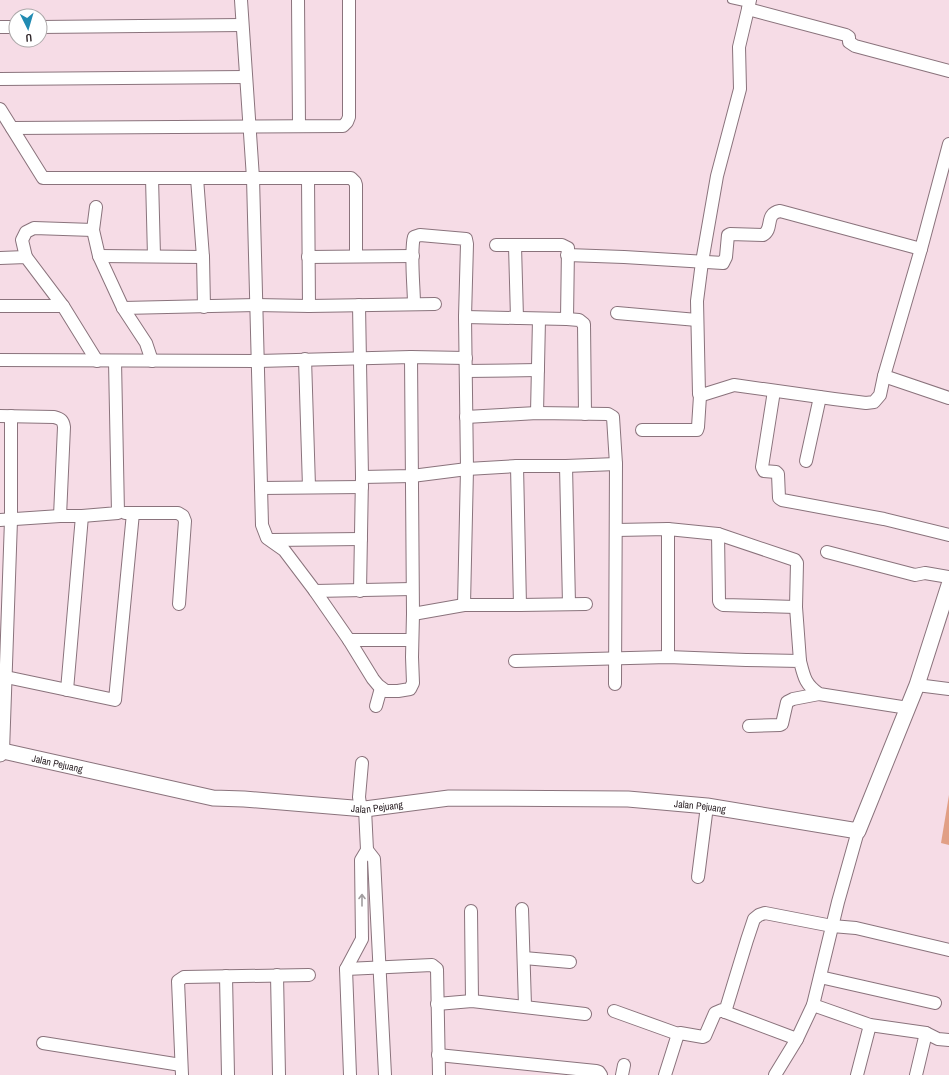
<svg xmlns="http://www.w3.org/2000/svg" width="949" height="1075" viewBox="0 0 949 1075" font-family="'Archivo Narrow',sans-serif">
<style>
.green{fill:#e19f85}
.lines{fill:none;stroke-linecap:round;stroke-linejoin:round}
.service-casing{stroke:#8a737c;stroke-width:8}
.minor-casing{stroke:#8a737c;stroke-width:14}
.tertiary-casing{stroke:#8a737c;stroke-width:17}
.service{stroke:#fff;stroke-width:6}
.minor{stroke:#fff;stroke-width:12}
.tertiary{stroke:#fff;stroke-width:15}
.oneway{stroke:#a19d9f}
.labels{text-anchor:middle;stroke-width:4;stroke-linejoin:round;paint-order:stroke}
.street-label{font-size:10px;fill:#2f2529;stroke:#fff}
</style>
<rect width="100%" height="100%" fill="#f6dce6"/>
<path class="green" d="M949 795V845L941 843Z"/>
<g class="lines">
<defs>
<path id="service" d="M731 0 749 4"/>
<g id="minor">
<path d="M241 0 253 178 262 525 267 538 284 550 315 591 349 640 373 679 378 685 386 691H398L410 689 413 683 412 657 413 614 411 357"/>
<path d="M298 0 299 125"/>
<path d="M750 0 748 9 846 35 849 37V42L855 46 949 71"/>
<path d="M748 9 739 47 740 89 717 176 702 262 697 301 699 394 700 396 702 395 734 385 834 399 866 403 874 402 880 395 884 376"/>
<path d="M0 27H16"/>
<path d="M40 27 242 25"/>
<path d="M0 79 246 77"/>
<path d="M0 109 43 178H351L355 182 356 185V256"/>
<path d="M12 128 343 126 347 122 349 117V0"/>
<path d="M152 178 154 256"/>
<path d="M197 178 203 257 204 307"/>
<path d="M308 178 309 306"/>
<path d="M96 207 93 230 99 256 123 308 146 343 152 361"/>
<path d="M496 245H562L568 248 567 319"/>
<path d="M515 246 517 318"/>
<path d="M921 249 949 144"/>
<path d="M567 255 624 257 723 263 726 257 728 235 730 234 763 235C774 229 764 214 780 211L921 249 884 376 949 398"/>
<path d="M99 256 203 257"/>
<path d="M26 257 22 240 26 232 34 228 93 230"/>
<path d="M308 257 413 256"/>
<path d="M0 258 26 257 63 306 97 361"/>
<path d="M414 304C414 288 410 251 414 237L420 235 466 239 467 244 465 317 467 469 464 605"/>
<path d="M359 305 362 477 360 591"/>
<path d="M0 306H63"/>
<path d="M123 308 256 305 309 306 435 304"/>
<path d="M617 313 697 320"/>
<path d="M465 317 567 319 579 320 584 324 585 414"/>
<path d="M305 359 309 487"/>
<path d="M0 360 258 361 411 357 466 358"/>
<path d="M466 371 538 370"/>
<path d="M774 391 762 467 764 471 776 472 778 474 779 498 782 500 884 519 949 535"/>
<path d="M537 413 539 319"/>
<path d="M0 416 54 417C61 419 63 420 64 427L60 516"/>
<path d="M466 417 537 413 608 414 613 417 616 464 615 684"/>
<path d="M642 430H697L698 427 700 396"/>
<path d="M806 461 820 397"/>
<path d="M517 466 520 605"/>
<path d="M566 466 569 604"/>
<path d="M362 477 412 476 467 469 517 466H566L616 464"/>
<path d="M261 488 362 487"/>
<path d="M125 513H178L183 516 185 521 179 604"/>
<path d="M0 520 60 516H82L118 513 115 361"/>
<path d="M668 529V657"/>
<path d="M616 530 668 529 718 534 795 560 797 563 796 607 800 661"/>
<path d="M718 534 719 601 720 603 723 605 796 607"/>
<path d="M272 540 361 539"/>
<path d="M827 552 915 575 925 573 949 577"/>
<path d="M315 591 412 589"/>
<path d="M413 614 464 605H520L586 604"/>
<path d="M349 640H412"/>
<path d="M515 661 668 657 746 660 800 661C804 677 805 684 819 694L908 708"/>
<path d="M6 677 115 700 133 513"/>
<path d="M917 685 949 689"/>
<path d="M67 690 82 516"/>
<path d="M376 706 381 688"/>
<path d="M749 726 780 725 782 724 787 702 793 699 819 694"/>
<path d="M0 751H3L11 520V416"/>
<path d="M367 850 374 859 385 1075"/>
<path d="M698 877 707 806"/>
<path d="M522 909 525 1006"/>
<path d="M471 911 472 1001"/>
<path d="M524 958 570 962"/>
<path d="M346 969 432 965 437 969 439 1075"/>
<path d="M277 975 279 1075"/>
<path d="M226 976 228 1075"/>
<path d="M820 977 935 1003"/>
<path d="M437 1004 472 1001 585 1014"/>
<path d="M813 1005 870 1025 926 1033 938 1039 949 1040"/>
<path d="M614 1011 678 1034"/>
<path d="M725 1012 797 1039"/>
<path d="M43 1043 181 1065"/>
<path d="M438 1055 596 1071 599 1072 601 1075"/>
<path d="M182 1075 178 981 184 977 309 975"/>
<path d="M350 1075 346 969 362 939 361 860 367 850 365 809 360 804 359 797 362 763"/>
<path d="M622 1075 624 1065"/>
<path d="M665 1075 678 1034 680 1033 703 1037 705 1036 715 1013 722 1010 725 1012 747 940 754 919 759 915 765 913 832 926 856 928 949 950"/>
<path d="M775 1075 797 1039 813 1005 838 902 858 831"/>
<path d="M857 1075 870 1025"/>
<path d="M916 1075 926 1033"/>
</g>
<g id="tertiary">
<path id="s1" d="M0 754 3 751 213 798 244 799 365 809 449 798 628 799 707 806 858 831 917 685 949 585"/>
</g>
</defs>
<use href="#service" class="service-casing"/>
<use href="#minor" class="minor-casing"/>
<use href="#tertiary" class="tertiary-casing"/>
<use href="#service" class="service"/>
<use href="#minor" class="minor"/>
<use href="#tertiary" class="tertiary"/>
</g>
<defs><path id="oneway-shaft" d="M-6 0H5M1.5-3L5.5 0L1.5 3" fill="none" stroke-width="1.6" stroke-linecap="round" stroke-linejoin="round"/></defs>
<use class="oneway" href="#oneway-shaft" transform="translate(362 900) rotate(-90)"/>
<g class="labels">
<g class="street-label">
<text dy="4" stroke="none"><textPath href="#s1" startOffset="60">Jalan Pejuang</textPath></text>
<text dy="4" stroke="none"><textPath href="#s1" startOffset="384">Jalan Pejuang</textPath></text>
<text dy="4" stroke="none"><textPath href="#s1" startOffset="708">Jalan Pejuang</textPath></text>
</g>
</g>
<g transform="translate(28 28) rotate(175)"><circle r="19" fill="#ffffff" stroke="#aca8a9"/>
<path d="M0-3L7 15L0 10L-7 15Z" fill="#218bb2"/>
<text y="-6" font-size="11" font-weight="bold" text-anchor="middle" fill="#2f2529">U</text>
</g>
</svg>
